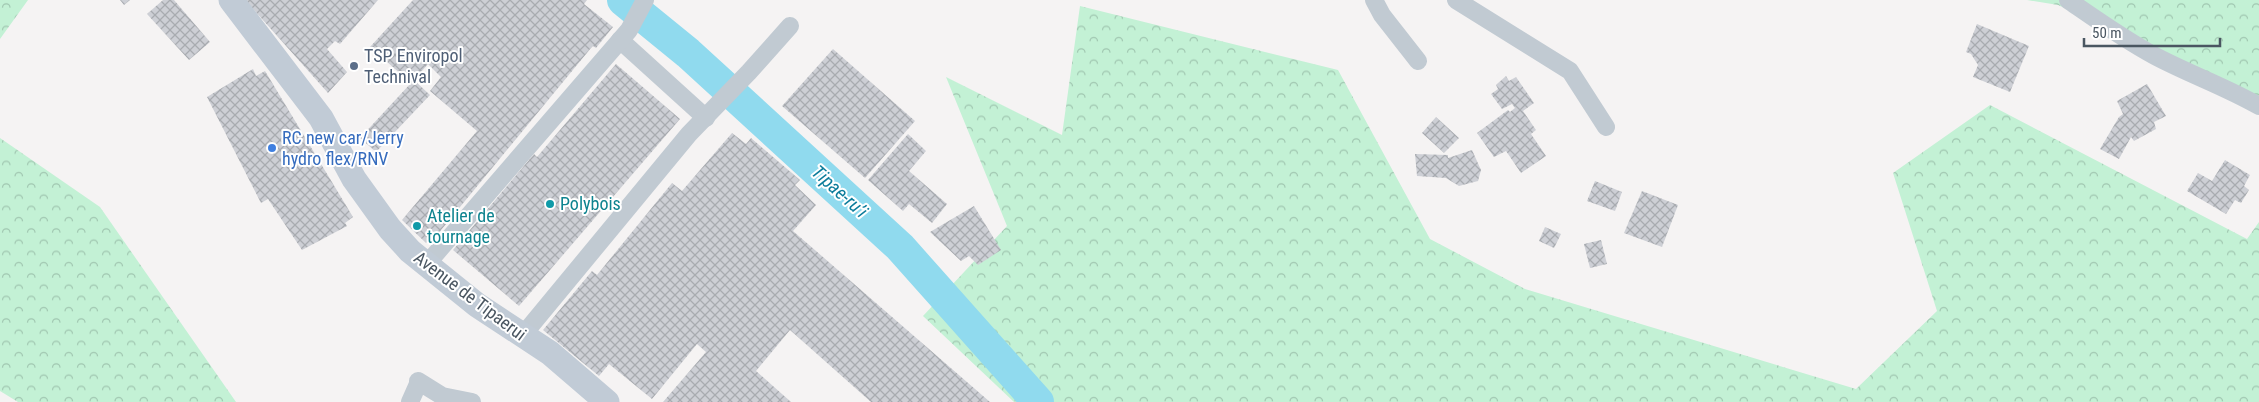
<svg xmlns="http://www.w3.org/2000/svg" width="2259" height="402" viewBox="0 0 2259 402" font-family="'Roboto Condensed',sans-serif">
<style>
.forest{fill:url(#forest-crowns)}
.lines{fill:none;stroke-linecap:round;stroke-linejoin:round}
.river{stroke:#90daee;stroke-width:32}
.building{fill:url(#building-cross-hatch)}
.street{stroke:#c1cad2;stroke-width:18}
.secondary{stroke:#c1cbd6;stroke-width:25}
.service-dot{fill:#5c6f8a;stroke:#fff;stroke-width:2}
.shop-dot{fill:#3f7fe0;stroke:#fff;stroke-width:2}
.culture-dot{fill:#0f9aa8;stroke:#fff;stroke-width:2}
.labels{text-anchor:middle;stroke-width:4;stroke-linejoin:round;paint-order:stroke}
.service-label{font-size:18px;fill:#4e5e75;stroke:#fff;text-anchor:start}
.shop-label{font-size:18px;fill:#366cbe;stroke:#fff;text-anchor:start}
.culture-label{font-size:18px;fill:#0d838f;stroke:#fff;text-anchor:start}
.street-label{font-size:18px;fill:#4a5661;stroke:#fff}
.water-label{font-size:19px;font-style:italic;fill:#0c7c9b;stroke:#fff}
</style>
<defs>
<pattern id="forest-crowns" width="20" height="18" patternUnits="userSpaceOnUse" patternTransform="scale(1.25)"><rect width="20" height="18" fill="#c3f1d5"/><path d="M2 6a3 3 0 1 1 6 0M12 15a3 3 0 1 1 6 0" fill="none" stroke="#a0c6b0"/></pattern>
<pattern id="building-cross-hatch" width="8" height="8" patternUnits="userSpaceOnUse" patternTransform="scale(1.25)"><rect width="8" height="8" fill="#cdcfd5"/><path d="M0 0l8 8M0 8l8-8" fill="none" stroke="#a8abb0"/></pattern>
</defs>
<rect width="100%" height="100%" fill="#f5f3f3"/>
<g class="forest">
<path d="M0 0H28L0 39Z"/>
<path d="M2027 0H2259V111L2133 39 2058 5Z"/>
<path d="M1080 6 1338 70 1430 239 1525 289 1856 389 1937 311 1893 173 1990 105 2247 239 2259 222V402H1014L923 316 1007 226 946 77 1062 135Z"/>
<path d="M0 138 100 207 236 402H18L0 391Z"/>
</g>
<g class="lines">
<path class="river" d="M623 0 688 53 900 247 1038 402"/>
</g>
<g class="building">
<path d="M120 0H130L124 5Z"/>
<path d="M163 0H174L210 42 189 60 147 14Z"/>
<path d="M245 0H378L340 44 335 41 327 49 347 72 328 93Z"/>
<path d="M413 0H587L584 4 613 27 596 48 593 46 591 48 437 235 433 232 426 243 402 220 477 131 430 91 441 77 428 64 414 80 430 95 376 152 360 138 411 83 370 47Z"/>
<path d="M1977 24 2029 46 2010 92 1973 77 1978 65 1971 54 1966 52Z"/>
<path d="M833 49 915 121 865 178 782 106Z"/>
<path d="M616 64 680 119 519 306 453 250 534 154 537 157Z"/>
<path d="M253 69 256 76 265 71 353 217 345 223 347 226 302 250 268 199 261 203 207 97Z"/>
<path d="M1506 76 1509 81 1516 77 1534 103 1523 111 1536 130 1531 134 1546 156 1521 173 1506 151 1494 157 1477 133 1508 110 1510 112 1515 108 1512 104 1502 109 1491 94 1498 89 1496 85Z"/>
<path d="M2147 84 2166 116 2154 122 2156 129 2134 141 2131 137 2119 159 2100 149 2119 117 2123 114 2117 101Z"/>
<path d="M1436 117 1459 138 1444 153 1422 133Z"/>
<path d="M732 133 746 144 751 138 800 180 795 185 816 205 793 231 990 402H871L790 330 756 371 791 402H663L706 352 697 344 652 399 609 364 599 376 543 330 592 271 597 275 672 183 682 191Z"/>
<path d="M908 134 926 151 909 171 947 204 932 223 909 204 903 211 868 180Z"/>
<path d="M1472 150 1481 170 1478 181 1459 186 1446 178 1417 176 1415 154 1448 155V158Z"/>
<path d="M2225 160 2250 175 2244 186 2249 190 2241 203 2235 200 2226 214 2187 191 2198 173 2212 181Z"/>
<path d="M1595 181 1622 192 1615 211 1587 201Z"/>
<path d="M1642 191 1678 205 1662 247 1624 233Z"/>
<path d="M974 206 1001 250 978 265 969 256 961 261 930 232Z"/>
<path d="M1545 227 1561 234 1554 248 1539 241Z"/>
<path d="M1601 240 1607 264 1590 268 1584 244Z"/>
</g>
<g class="lines">
<g class="street">
<path d="M1374 0 1382 15 1418 61"/>
<path d="M1456 0 1570 71 1606 127"/>
<path d="M2068 0C2097 20 2125 40 2155 56 2189 74 2226 87 2259 106"/>
<path d="M620 40 706 118"/>
<path d="M426 265 629 30 645 0"/>
<path d="M523 335 689 134 749 72 790 26"/>
<path d="M410 402 418 384V381L442 396 472 402"/>
</g>
<path class="secondary" d="M231 0 321 118 354 179 390 229 410 251 477 305 550 353 607 402"/>
</g>
<circle class="service-dot" cx="354" cy="66" r="5"/>
<circle class="shop-dot" cx="272" cy="148" r="5"/>
<g class="culture-dot">
<circle cx="550" cy="204" r="5"/>
<circle cx="417" cy="226" r="5"/>
</g>
<g class="labels">
<g class="service-label">
<text x="364" y="62">TSP Enviropol<tspan x="364" dy="21">Technival</tspan></text>
</g>
<g class="shop-label">
<text x="282" y="144">RC new car/Jerry<tspan x="282" dy="21">hydro flex/RNV</tspan></text>
</g>
<g class="culture-label">
<text x="560" y="210">Polybois</text>
<text x="427" y="222">Atelier de<tspan x="427" dy="21">tournage</tspan></text>
</g>
<g class="street-label">
<text transform="translate(470 296) rotate(37)" y="6">Avenue de Tipaerui</text>
</g>
<g class="water-label">
<text transform="translate(840 191) rotate(42)" y="7">Tipae-ru’i</text>
</g>
</g>
<path d="M2084 38v8h136v-8" fill="none" stroke="#4a5661" stroke-width="2.5"/>
<text x="2092" y="38" font-size="15" fill="#4a5661" stroke="#ffffff" stroke-width="4" paint-order="stroke">50 m</text>
</svg>
